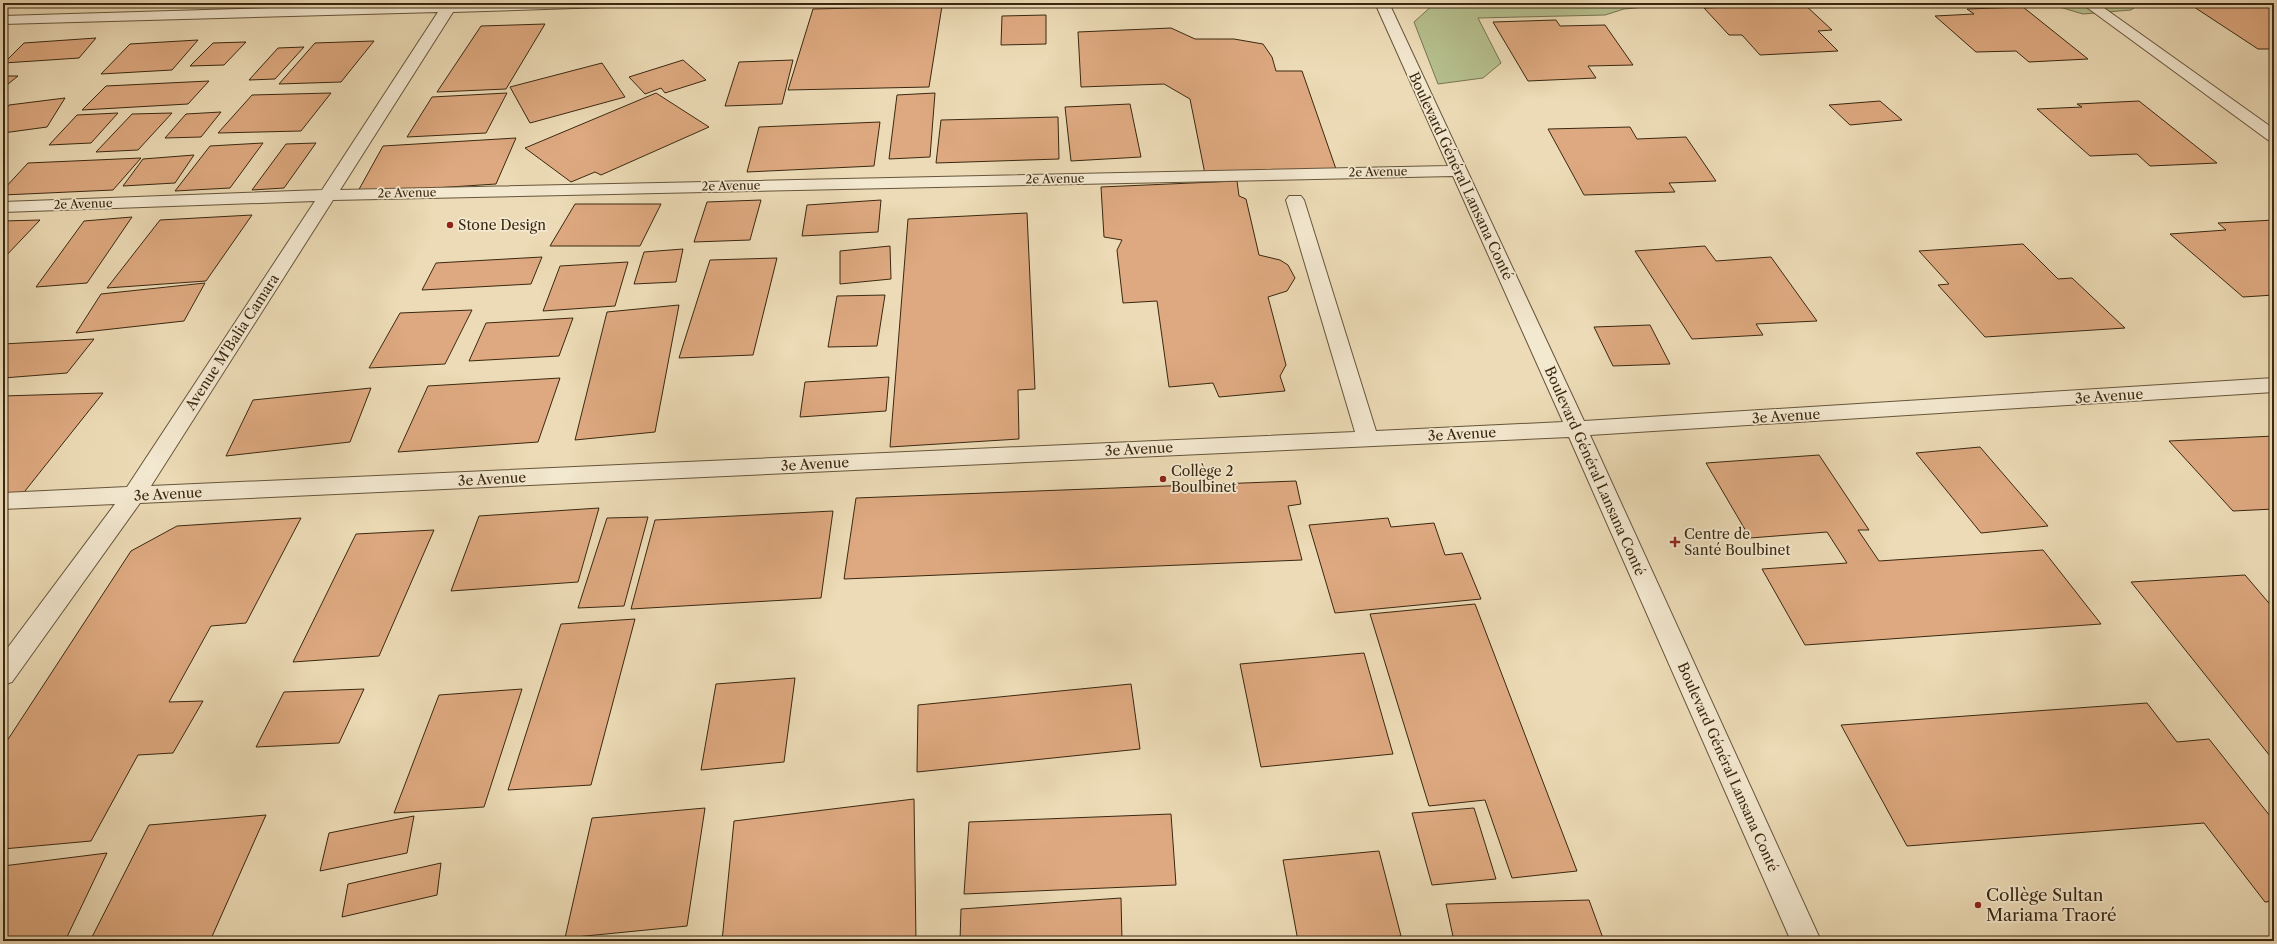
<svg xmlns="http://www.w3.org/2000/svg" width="2277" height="944" viewBox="0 0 2277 944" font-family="'Libre Caslon Text',serif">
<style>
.green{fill:#b6c08f;stroke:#787450}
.building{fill:#dea980;stroke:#3a2810}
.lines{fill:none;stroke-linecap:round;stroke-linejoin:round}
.minor-casing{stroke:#66553a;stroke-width:2}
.minor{fill:#f3e8d0;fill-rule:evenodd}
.poi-dot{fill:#8f2418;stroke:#f3e8d0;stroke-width:1.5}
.labels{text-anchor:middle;stroke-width:3.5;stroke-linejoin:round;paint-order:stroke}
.far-street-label{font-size:12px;fill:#3a2810;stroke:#f3e8d0}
.street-label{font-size:14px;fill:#3a2810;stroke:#f3e8d0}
.poi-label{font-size:14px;fill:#3a2810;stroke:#f3e8d0;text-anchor:start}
.near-poi-label{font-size:17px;fill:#3a2810;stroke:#f3e8d0;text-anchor:start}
</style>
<rect width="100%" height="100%" fill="#ecdbb6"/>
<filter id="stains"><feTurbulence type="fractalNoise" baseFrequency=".005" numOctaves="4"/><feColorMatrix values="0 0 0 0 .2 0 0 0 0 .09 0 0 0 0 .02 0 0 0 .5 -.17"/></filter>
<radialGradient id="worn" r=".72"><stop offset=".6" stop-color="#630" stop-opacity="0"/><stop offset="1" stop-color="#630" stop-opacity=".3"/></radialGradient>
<g class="green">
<path d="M1435 3H1691L1624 9 1605 15 1478 18 1501 63 1483 78 1438 84 1414 22Z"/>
<path d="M2046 3H2141L2131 10 2083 14Z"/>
</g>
<g class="building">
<path d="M2188 3H2274V49H2258Z"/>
<path d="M1804 4 1832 30 1818 31 1838 51 1760 55 1742 35H1729L1704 8Z"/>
<path d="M942 6 929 87 788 90 813 9Z"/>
<path d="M2023 7 2088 59 2029 62 2016 51 1976 52 1935 16 1974 14 1967 9Z"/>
<path d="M1046 15V44L1001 45 1002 16Z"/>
<path d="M1556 20 1560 26 1605 25 1633 65 1588 66 1596 78 1528 81 1493 22Z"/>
<path d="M545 24 506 89 437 92 481 26Z"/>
<path d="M1171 28 1195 39H1234L1263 44 1272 57 1276 71H1302L1336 169 1205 174 1190 99 1164 84 1081 87 1078 32Z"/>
<path d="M96 38 79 58 4 63 24 43Z"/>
<path d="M198 40 172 70 101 74 130 44Z"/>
<path d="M374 41 341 82 279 84 315 43Z"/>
<path d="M246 42 224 65 190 66 213 43Z"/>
<path d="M304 47 275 79 249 80 278 48Z"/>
<path d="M683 60 706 80 665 93 661 88 645 94 629 77Z"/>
<path d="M793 60 782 104 725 106 739 62Z"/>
<path d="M602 63 625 97 530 123 510 87Z"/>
<path d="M3 76H18L3 88Z"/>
<path d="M209 81 188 104 82 110 106 86Z"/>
<path d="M331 93 301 131 218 133 252 95Z"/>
<path d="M507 93 486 133 407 137 432 97Z"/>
<path d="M656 93 709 127 601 175 595 172 571 182 525 148Z"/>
<path d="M935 93 930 157 889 159 897 95Z"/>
<path d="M65 98 47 127 3 133V114L9 105Z"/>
<path d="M1880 101 1902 120 1850 125 1829 105Z"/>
<path d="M2139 101 2217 163 2150 166 2137 154 2090 156 2037 109 2082 107 2077 104Z"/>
<path d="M1130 104 1141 157 1071 161 1065 107Z"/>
<path d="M221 112 201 137 165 138 186 114Z"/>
<path d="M118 113 91 143 49 145 77 115Z"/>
<path d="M172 113 138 150 96 152 132 114Z"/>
<path d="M1058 117 1059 159 936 163 941 120Z"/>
<path d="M880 122 874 166 747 172 759 127Z"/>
<path d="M1630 127 1637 139 1686 137 1716 181 1669 183 1675 192 1584 195 1548 129Z"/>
<path d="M516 138 496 184 357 193 383 146Z"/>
<path d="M263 143 230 188 175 191 210 146Z"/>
<path d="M316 143 284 188 252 190 286 144Z"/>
<path d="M194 155 175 183 123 186 143 159Z"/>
<path d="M141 158 113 190 3 195V190L28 163Z"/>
<path d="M1237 181 1239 196 1246 199 1259 255 1280 260 1288 265 1295 278 1287 291 1268 297 1286 365 1280 376 1285 391 1219 397 1213 383 1169 387 1157 301 1123 303 1117 250 1122 240 1104 237 1101 187Z"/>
<path d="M761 200 750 240 694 242 707 202Z"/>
<path d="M881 200 878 232 802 236 807 205Z"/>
<path d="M575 204H661L640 246H550Z"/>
<path d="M1027 213 1035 389 1018 390 1019 439 890 447 908 219Z"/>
<path d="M252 215 206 281 107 288 160 220Z"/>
<path d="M132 217 87 283 36 287 84 221Z"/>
<path d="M40 220 3 259V221Z"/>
<path d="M2274 220V295L2243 297 2170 234 2226 230 2218 223Z"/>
<path d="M2023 244 2058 279 2072 278 2125 328 1985 337 1938 285 1949 284 1919 251Z"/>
<path d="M890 246 891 279 840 284V251Z"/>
<path d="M1705 246 1716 261 1771 257 1817 321 1756 324 1763 335 1692 339 1635 251Z"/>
<path d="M683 249 676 282 634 284 644 252Z"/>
<path d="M542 257 531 284 422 290 436 263Z"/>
<path d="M777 258 753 355 679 358 710 260Z"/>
<path d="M628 262 615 306 543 311 560 266Z"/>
<path d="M205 283 184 321 76 333 101 294Z"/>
<path d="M885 295 877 346 828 347 837 296Z"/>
<path d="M679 305 655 432 575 440 607 312Z"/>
<path d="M472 310 445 364 369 368 400 313Z"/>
<path d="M573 318 559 356 469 361 486 323Z"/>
<path d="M1650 325 1670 364 1613 366 1594 327Z"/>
<path d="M94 339 67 373 3 378V344Z"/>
<path d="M889 377 886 411 800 417 805 382Z"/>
<path d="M560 378 538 442 398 452 428 386Z"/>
<path d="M371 388 350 442 226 456 253 400Z"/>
<path d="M103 393 21 496 3 497V396Z"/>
<path d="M2274 436V509L2233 511 2169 441Z"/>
<path d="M1980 447 2048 526 1981 533 1916 453Z"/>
<path d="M1819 455 1869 530H1858L1879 561 2043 550 2101 624 1805 645 1762 569 1847 563 1827 532 1750 538 1706 463Z"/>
<path d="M1296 481 1301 504 1288 506 1302 560 844 579 856 498Z"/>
<path d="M599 508 578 582 451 591 479 516Z"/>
<path d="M833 511 821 598 631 609 655 520Z"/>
<path d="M648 517 624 606 578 608 607 518Z"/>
<path d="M301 518 246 623 211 626 169 702 203 701 173 753 138 755 91 841 3 849V747L131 551 177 526Z"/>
<path d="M1388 518 1391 527 1434 523 1445 555 1462 553 1481 599 1335 613 1309 525Z"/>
<path d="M434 530 379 656 293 662 356 534Z"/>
<path d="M2245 575 2274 609V761L2131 582Z"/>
<path d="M1475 604 1577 871 1512 878 1485 800 1429 806 1370 614Z"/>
<path d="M635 619 591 785 508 790 561 624Z"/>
<path d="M1364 653 1393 754 1261 767 1240 664Z"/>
<path d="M795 678 784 762 701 770 716 684Z"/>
<path d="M1131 684 1140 749 917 772 918 705Z"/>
<path d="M364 689 339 743 256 747 284 692Z"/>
<path d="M522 689 484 807 394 813 439 695Z"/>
<path d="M2147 703 2177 742 2209 739 2274 821V901L2265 902 2204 823 1907 846 1841 725Z"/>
<path d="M914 799 916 941H722L734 821Z"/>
<path d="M705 808 687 926 565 938 592 818Z"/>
<path d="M1474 808 1496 879 1432 885 1412 813Z"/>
<path d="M1171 814 1176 885 964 894 969 822Z"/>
<path d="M266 815 210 941H90L149 825Z"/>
<path d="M414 816 407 853 320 871 329 833Z"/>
<path d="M1379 851 1401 936 1359 941H1298L1283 860Z"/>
<path d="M107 853 65 941H3V866Z"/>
<path d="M441 863 437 895 342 917 348 884Z"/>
<path d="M1121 898 1122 941H960L961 909Z"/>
<path d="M1589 900 1604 941H1454L1446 904Z"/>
</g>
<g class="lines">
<defs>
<g id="minor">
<path d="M444 3H612L605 7 453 12 340 190 1448 166 1375 3H1389L1584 421 2274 378V392L1590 435 1821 941H1791L1569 437 140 503 12 682 3 685V654L115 504 3 509V493L127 487 315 201 3 212V202L322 190 438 12 3 24V16ZM1453 176 1563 422 1376 431 1304 200 1301 196H1289L1286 200 1355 432 151 486 333 200Z"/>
<path d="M2081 3H2097L2274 129V142L2268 140Z"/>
</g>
</defs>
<use href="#minor" class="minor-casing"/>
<use href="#minor" class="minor"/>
</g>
<g class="poi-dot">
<circle cx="450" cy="225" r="4"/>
<circle cx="1163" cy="479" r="4"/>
<path d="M1673 536h4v4h4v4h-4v4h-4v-4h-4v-4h4z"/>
<circle cx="1978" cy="905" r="4"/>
</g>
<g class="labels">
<g class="far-street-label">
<text transform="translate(1378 172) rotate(-1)" y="4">2e Avenue</text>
<text transform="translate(1055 179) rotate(-1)" y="4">2e Avenue</text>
<text transform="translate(731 186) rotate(-1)" y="4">2e Avenue</text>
<text transform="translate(407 193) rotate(-1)" y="4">2e Avenue</text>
<text transform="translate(83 204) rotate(-2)" y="4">2e Avenue</text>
</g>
<g class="street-label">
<text transform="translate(1461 176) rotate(65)" y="5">Boulevard Général Lansana Conté</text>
<text transform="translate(232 342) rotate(-57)" y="5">Avenue M'Balia Camara</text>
<text transform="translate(2109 396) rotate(-4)" y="5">3e Avenue</text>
<text transform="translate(1786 416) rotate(-4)" y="5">3e Avenue</text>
<text transform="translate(1462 434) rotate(-3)" y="5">3e Avenue</text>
<text transform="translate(1139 449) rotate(-3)" y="5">3e Avenue</text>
<text transform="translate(815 464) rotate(-3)" y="5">3e Avenue</text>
<text transform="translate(1595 471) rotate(66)" y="5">Boulevard Général Lansana Conté</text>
<text transform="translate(492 479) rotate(-3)" y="5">3e Avenue</text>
<text transform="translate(168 494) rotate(-3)" y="5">3e Avenue</text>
<text transform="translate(1728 767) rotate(66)" y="5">Boulevard Général Lansana Conté</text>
</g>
<g class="poi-label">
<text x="458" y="230">Stone Design</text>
<text x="1171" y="476">Collège 2<tspan x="1171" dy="16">Boulbinet</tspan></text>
<text x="1684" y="539">Centre de<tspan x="1684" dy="16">Santé Boulbinet</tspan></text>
</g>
<g class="near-poi-label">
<text x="1986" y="901">Collège Sultan<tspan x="1986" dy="20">Mariama Traoré</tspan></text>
</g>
</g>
<rect width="2277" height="944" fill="none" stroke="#ecdbb6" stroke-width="16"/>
<rect x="4" y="4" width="2269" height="936" fill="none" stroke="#3a2810" stroke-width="2"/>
<rect x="8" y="8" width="2261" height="928" fill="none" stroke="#3a2810"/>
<rect width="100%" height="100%" filter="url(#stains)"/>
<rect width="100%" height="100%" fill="url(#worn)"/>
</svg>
